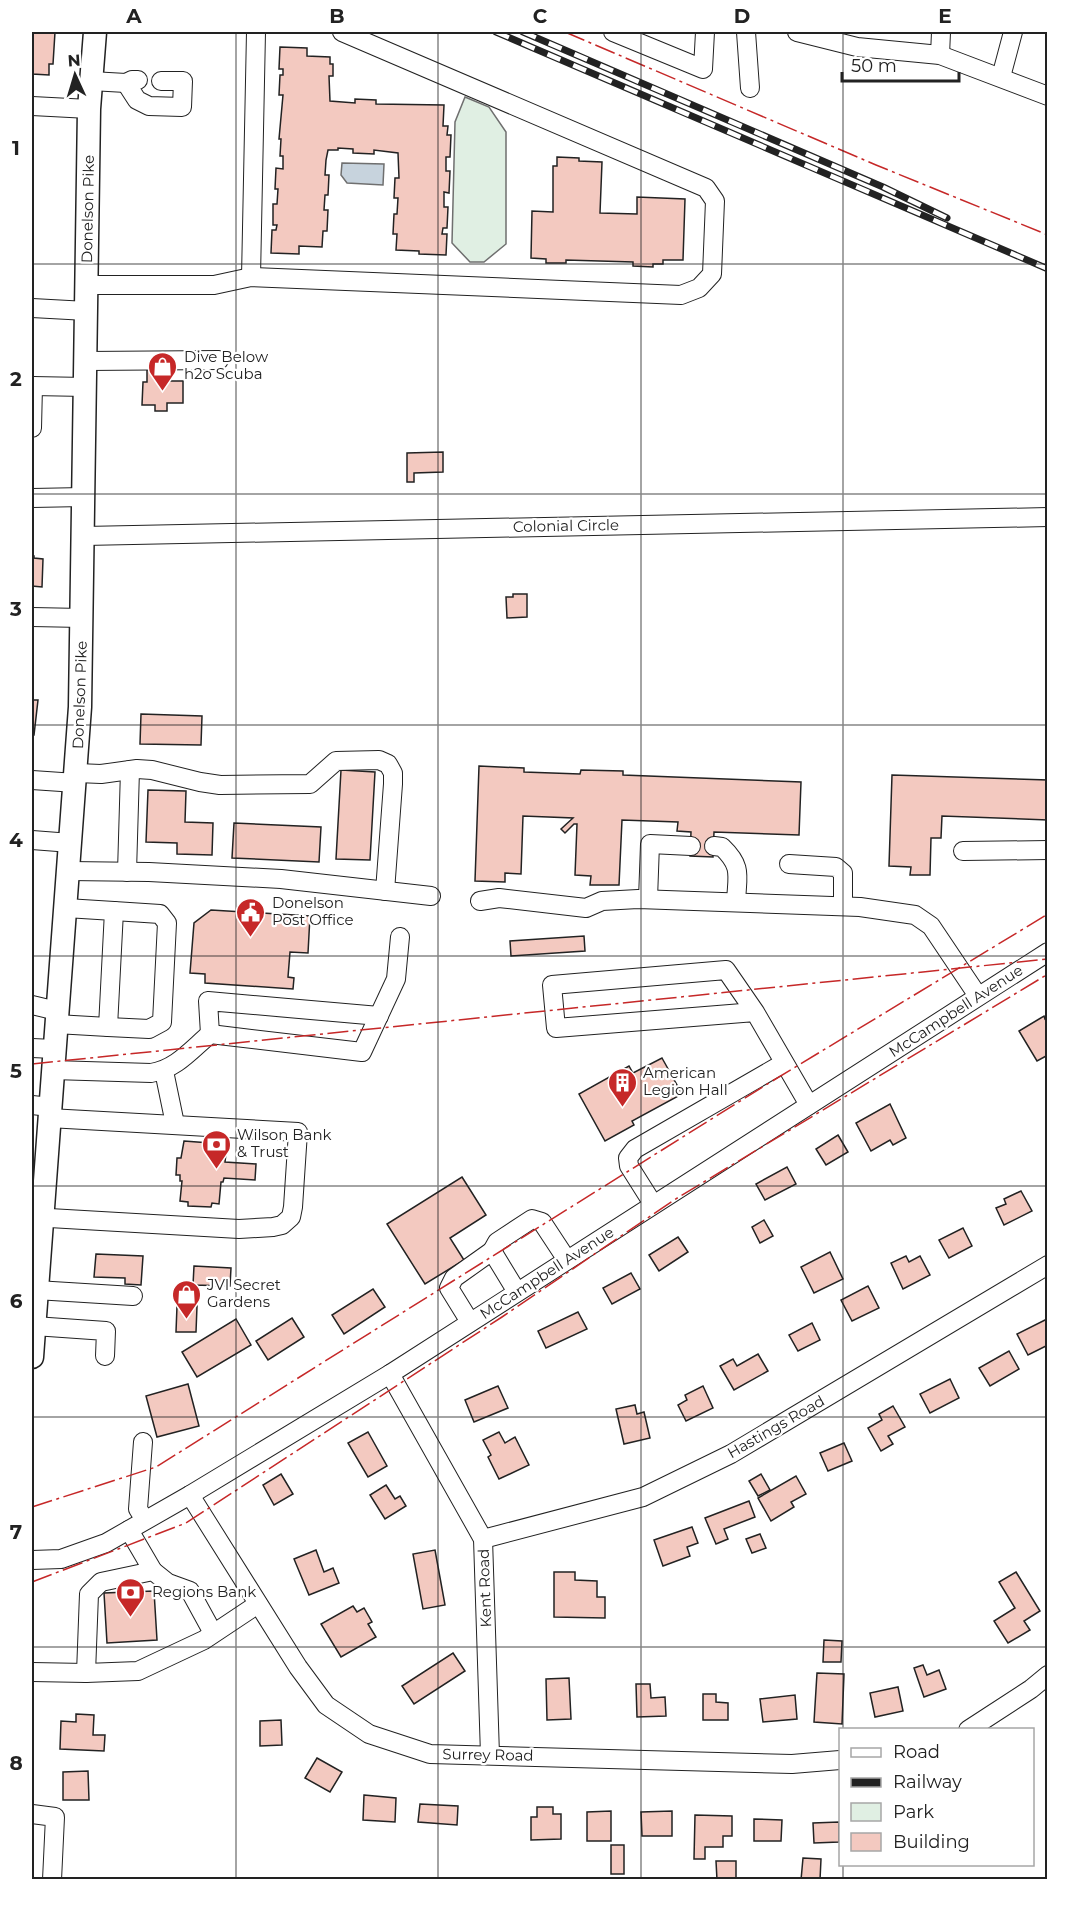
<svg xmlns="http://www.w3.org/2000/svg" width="1079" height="1911" viewBox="0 0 1079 1911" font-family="Montserrat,sans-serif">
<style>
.green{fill:#e0efe3;stroke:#6f6f6f;stroke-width:1.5}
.water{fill:#c7d3dd;stroke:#6f6f6f;stroke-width:1.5}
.building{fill:#f3c9c0;stroke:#222;stroke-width:1.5}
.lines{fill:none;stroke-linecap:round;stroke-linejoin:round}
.minor-casing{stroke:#222;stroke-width:20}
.major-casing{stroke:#222;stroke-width:25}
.minor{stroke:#fff;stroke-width:18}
.major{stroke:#fff;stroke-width:22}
.rail-casing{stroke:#222;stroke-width:7}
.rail{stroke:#fff;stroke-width:4.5;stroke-dasharray:14;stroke-linecap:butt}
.power{stroke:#c62828;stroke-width:1.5;stroke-dasharray:21 4.5 3 4.5;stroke-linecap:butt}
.grid{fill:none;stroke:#222;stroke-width:1.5;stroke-opacity:0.55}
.labels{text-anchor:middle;stroke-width:4.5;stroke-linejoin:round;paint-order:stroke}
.street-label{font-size:15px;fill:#222;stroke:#fff}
.poi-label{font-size:15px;fill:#222;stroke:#fff;text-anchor:start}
.neatline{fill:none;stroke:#222;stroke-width:2}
.grid-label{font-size:20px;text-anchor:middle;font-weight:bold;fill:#222}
</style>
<rect width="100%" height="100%" fill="#fff"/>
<path class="green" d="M465 97 489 107 506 132V244L484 262H470L452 243 455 122Z"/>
<path class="water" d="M342 163 384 164 383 185 347 183 341 175Z"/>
<g class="building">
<path d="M32 32H55L53 64H49V75L32 74Z"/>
<path d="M280 47 307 48V56L330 57V64H333V76H329L330 101 355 103V99L376 100V104L444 105 443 126H448L447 135H451L450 157H446V171H450L449 193 444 192V207H448L447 228H443L442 234H447L446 255 419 254V251L396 250 397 234H393L394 214H397L398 198H394L395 178H399L398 153 374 150V154L353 153V149L338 148V150H328L326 160 325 175H329L328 195H325L324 210H328L327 231H323L322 247 299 246V254L271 253 272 230H276L277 225H273V204H277L278 189H275L276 168 283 169V156H280L281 139H279L283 95H279L280 75H283V69H279Z"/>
<path d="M557 157 579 158V161L602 162 600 213 637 214V197L685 199 683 260H663V264H653V267L633 266V262L566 260V263H546V259L531 258 532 211 553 212V166H557Z"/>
<path d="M147 368H166L165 381H183V403H167V411H155V405H142L143 382H147Z"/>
<path d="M443 452V472L414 473V482H407V453Z"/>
<path d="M32 556H34V558L43 559 42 587 32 586Z"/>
<path d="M513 594H527V617L507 618 506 597H513Z"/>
<path d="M32 700H38L34 735H32Z"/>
<path d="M141 714 202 716 201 745 140 744Z"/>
<path d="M479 766 524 768V772L580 774 581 770 623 771V775L801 782 799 835 714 832 713 857 690 856 691 832 677 831 678 822 622 820 619 885H590L591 876 575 875 577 824H574L565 833 561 829 573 818 523 816 521 874 505 873V882L475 881Z"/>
<path d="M341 770 375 772 370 860 336 859Z"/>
<path d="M892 775 1048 780V820L942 816 941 838H931L930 875H910L911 867 889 866Z"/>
<path d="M148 790 186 791 185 822 213 823 212 855 177 854V843L146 842Z"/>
<path d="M234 823 321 827 319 862 232 858Z"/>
<path d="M211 910 310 916 308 953 290 952 288 977 294 978 293 989 205 983V974L190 973 194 923Z"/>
<path d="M584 936 585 951 511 956 510 941Z"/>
<path d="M1044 1016 1045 1019 1048 1017V1055L1037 1061 1019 1031Z"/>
<path d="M662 1058 682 1094 632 1121 634 1125 605 1141 579 1094 629 1066 633 1073Z"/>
<path d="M890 1104 906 1138 893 1145 890 1140 871 1151 856 1123Z"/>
<path d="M838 1135 848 1152 826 1165 816 1149Z"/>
<path d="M184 1141 223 1144V1154H226L225 1162 256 1164 255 1180 224 1178 223 1182H221L219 1204 212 1203 211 1207 188 1206V1202L180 1201 182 1181H180V1175H176L177 1158H181Z"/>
<path d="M787 1167 796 1184 765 1200 756 1184Z"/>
<path d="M462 1177 486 1215 450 1238 464 1260 425 1284 387 1224Z"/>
<path d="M1021 1191 1032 1211 1004 1225 996 1208 1006 1204 1004 1199Z"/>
<path d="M764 1220 773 1236 760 1243 752 1227Z"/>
<path d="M963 1228 972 1246 949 1258 939 1240Z"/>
<path d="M678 1237 688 1252 659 1271 649 1255Z"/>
<path d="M830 1252 843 1279 814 1293 801 1267Z"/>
<path d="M96 1254 143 1256 141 1285 125 1284V1278L94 1277Z"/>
<path d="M906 1256 909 1262 920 1256 930 1275 903 1289 891 1263Z"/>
<path d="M194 1266 231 1268 230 1286 193 1285Z"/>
<path d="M631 1273 640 1289 612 1304 603 1288Z"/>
<path d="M868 1286 879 1308 852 1321 841 1300Z"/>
<path d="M373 1289 385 1307 344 1334 332 1315Z"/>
<path d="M177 1306H197L196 1332H176Z"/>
<path d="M578 1312 587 1329 546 1348 538 1331Z"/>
<path d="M292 1318 304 1337 268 1360 256 1341Z"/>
<path d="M236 1319 251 1345 197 1377 182 1352Z"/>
<path d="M1047 1319 1048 1345 1028 1355 1017 1334Z"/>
<path d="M812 1323 820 1340 798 1351 789 1335Z"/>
<path d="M1009 1351 1019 1369 990 1386 979 1368Z"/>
<path d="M758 1354 768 1371 734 1390 720 1366 733 1359 737 1366Z"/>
<path d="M950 1379 959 1398 930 1413 920 1394Z"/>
<path d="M188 1384 199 1426 157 1437 146 1396Z"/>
<path d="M498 1386 508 1408 474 1422 465 1400Z"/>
<path d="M703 1386 713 1408 686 1421 678 1405 687 1400 685 1395Z"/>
<path d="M635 1405 637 1414 644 1412 650 1438 624 1444 616 1409Z"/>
<path d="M893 1406 905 1427 888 1436 893 1444 881 1451 868 1428 882 1420 879 1414Z"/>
<path d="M368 1432 387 1466 368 1477 348 1443Z"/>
<path d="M499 1432 505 1443 515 1437 529 1465 499 1479 488 1457 491 1455 483 1440Z"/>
<path d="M844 1443 852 1461 828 1471 820 1453Z"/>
<path d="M281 1474 293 1494 274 1505 263 1485Z"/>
<path d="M761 1474 770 1490 758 1496 749 1481Z"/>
<path d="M796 1476 806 1494 791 1502 794 1507 771 1521 758 1498Z"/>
<path d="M386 1485 395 1499 400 1496 406 1506 385 1519 370 1495Z"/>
<path d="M749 1501 755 1517 724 1529 728 1539 716 1544 705 1518Z"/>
<path d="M692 1527 698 1543 687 1547 690 1556 663 1566 654 1540Z"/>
<path d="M760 1534 766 1548 752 1553 746 1539Z"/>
<path d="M316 1550 324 1572 333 1568 339 1583 309 1595 294 1559Z"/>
<path d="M435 1550 445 1605 423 1609 413 1554Z"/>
<path d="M554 1572H575V1580L597 1581V1597H605V1618L554 1617Z"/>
<path d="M1016 1572 1040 1611 1024 1621 1030 1630 1008 1643 994 1621 1015 1608 999 1582Z"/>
<path d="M154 1591 157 1640 107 1643 104 1593Z"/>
<path d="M353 1606 357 1612 364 1608 372 1622 368 1624 376 1637 341 1657 321 1624Z"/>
<path d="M824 1640 842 1641 841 1662H823Z"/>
<path d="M453 1653 465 1671 414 1704 402 1686Z"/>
<path d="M923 1665 927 1675 939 1670 946 1689 924 1697 914 1668Z"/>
<path d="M817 1673 844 1674 842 1724 814 1722Z"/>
<path d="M569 1678 571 1719 547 1720 546 1679Z"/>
<path d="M636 1684H650L651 1698 665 1697 666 1716 637 1717Z"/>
<path d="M898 1687 903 1711 875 1717 870 1693Z"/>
<path d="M703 1694H716V1702L728 1703V1720H703Z"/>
<path d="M795 1695 797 1719 763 1722 760 1699Z"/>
<path d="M76 1714 94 1715 93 1735H105L104 1751 60 1749 61 1721 76 1722Z"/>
<path d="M281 1720 282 1745 260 1746V1721Z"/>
<path d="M317 1758 342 1772 330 1792 305 1778Z"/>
<path d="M88 1771 89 1800H63V1772Z"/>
<path d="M364 1795 396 1798 395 1822 363 1820Z"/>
<path d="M420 1804 458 1806 457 1825 418 1822Z"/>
<path d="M537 1807H553V1814H561V1839L531 1840V1817H537Z"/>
<path d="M611 1811V1841H587V1812Z"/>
<path d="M672 1811V1836H642L641 1812Z"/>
<path d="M695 1815 732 1816V1836H723V1847H705V1859H694Z"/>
<path d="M754 1819 782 1820 781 1841H754Z"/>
<path d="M839 1822V1842L814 1843 813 1823Z"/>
<rect x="611" y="1845" width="13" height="29"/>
<path d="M803 1858 821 1859 820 1880H801Z"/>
<path d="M716 1861H736V1880H717Z"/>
</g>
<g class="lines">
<defs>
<g id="minor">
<path d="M613 32 703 69 705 32"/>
<path d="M746 32 750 88"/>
<path d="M797 32 857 47 940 55 1048 96"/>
<path d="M940 55 941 32"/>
<path d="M1001 77 1013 32"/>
<path d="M138 80H132L126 83 137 100 149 106 182 107 183 81H161"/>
<path d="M91 81 126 83"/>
<path d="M32 106 89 109"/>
<path d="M251 277 256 32"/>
<path d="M87 285H214L251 277 681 295 699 288 712 274 715 201 706 188 342 32"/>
<path d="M32 308 87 311"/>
<path d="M86 361 219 360"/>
<path d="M32 386 86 387"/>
<path d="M32 428 33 386"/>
<path d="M32 498 84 497"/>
<path d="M84 536 1048 517"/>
<path d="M32 617 82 618"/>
<path d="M77 773 101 774 137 769 152 770 200 782 220 785 310 784 336 761 379 760 388 764 393 773V784L385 891"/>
<path d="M32 780 76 783"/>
<path d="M32 840 71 843"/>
<path d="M714 846 722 847C743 867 737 876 736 902"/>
<path d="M963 851 1048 850"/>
<path d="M789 864 836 867 843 873V906"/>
<path d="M69 871 149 872 281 879 431 896"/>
<path d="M127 872 130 770"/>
<path d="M648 899 650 844 691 846"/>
<path d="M480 901 499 898 586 908 602 901 638 899 860 907 915 915 931 926 978 996"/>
<path d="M32 1005 57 1011"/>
<path d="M755 1012 556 1028 552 985 726 970 755 1012 809 1105"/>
<path d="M56 1024 108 1027 114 911 66 908"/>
<path d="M108 1027 149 1029 162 1022 167 923 160 914 114 911"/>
<path d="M210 1034 208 1001 379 1016"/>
<path d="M32 1048 54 1049"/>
<path d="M53 1070 151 1073C176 1069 191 1050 210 1034L362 1052 396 979 400 937"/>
<path d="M164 1071 175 1124"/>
<path d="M32 1105 50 1107"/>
<path d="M653 1204 629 1166 628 1158 635 1149 784 1063"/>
<path d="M32 1217 239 1229 273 1227 282 1225 291 1217 293 1207 298 1132 49 1118"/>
<path d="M36 1290 133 1296"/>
<path d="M517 1292 492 1251 497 1242 532 1219 542 1222 567 1260"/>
<path d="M470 1322 449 1288 454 1278 492 1251"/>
<path d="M34 1326 106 1331 105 1356"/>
<path d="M390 1374 483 1539 490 1755"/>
<path d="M143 1442 138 1509 145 1520"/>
<path d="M190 1495 298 1667 326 1705 369 1734 430 1754 792 1764 840 1760"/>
<path d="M129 1530 153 1571"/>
<path d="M483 1539 643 1497 731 1454 1048 1265"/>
<path d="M32 1560 61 1559 106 1543 190 1495 390 1374 1048 952"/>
<path d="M32 1672 86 1673 138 1671 204 1640 258 1604"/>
<path d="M86 1673 89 1594 101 1582 153 1571 168 1583 190 1591 213 1633"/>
<path d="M968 1730 1031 1689 1048 1675"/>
<path d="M32 1814 55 1817 52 1880"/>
</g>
<path id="major" d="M32 1357 80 707 89 109 95 32"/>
</defs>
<use href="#minor" class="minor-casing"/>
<use href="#major" class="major-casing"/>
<use href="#minor" class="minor"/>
<use href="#major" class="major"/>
<defs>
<g id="rail">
<path d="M496 32 1048 269"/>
<path d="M523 32 883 187 947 218"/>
</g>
</defs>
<use href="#rail" class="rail-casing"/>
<use href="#rail" class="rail"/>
<g class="power">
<path d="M565 32 876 165 1048 235"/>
<path d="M32 1064 1048 959"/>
<path d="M32 1507 156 1467 769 1083 1048 914"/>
<path d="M32 1582 186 1523 502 1317 674 1200 1048 974"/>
</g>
</g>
<path class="grid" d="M236 32V1880M438 32V1880M641 32V1880M843 32V1730M32 264H1048M32 494H1048M32 725H1048M32 956H1048M32 1186H1048M32 1417H1048M32 1647H1048M843 1864V1880"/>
<defs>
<symbol id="shop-pin" viewBox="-11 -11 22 30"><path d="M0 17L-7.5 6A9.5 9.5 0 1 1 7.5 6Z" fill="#c62828" stroke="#fff"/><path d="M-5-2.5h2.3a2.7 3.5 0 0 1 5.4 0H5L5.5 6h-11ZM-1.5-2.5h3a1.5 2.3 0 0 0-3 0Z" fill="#fff"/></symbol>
<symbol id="civic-pin" viewBox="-11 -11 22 30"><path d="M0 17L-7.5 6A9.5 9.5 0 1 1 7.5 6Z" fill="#c62828" stroke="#fff"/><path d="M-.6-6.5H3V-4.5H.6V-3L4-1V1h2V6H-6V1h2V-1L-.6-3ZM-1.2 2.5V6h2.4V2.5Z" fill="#fff"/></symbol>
<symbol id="building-pin" viewBox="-11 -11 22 30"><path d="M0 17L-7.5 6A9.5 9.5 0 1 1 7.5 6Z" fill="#c62828" stroke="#fff"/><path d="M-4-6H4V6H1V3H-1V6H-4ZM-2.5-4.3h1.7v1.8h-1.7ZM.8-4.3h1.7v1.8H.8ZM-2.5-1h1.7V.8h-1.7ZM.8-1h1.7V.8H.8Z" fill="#fff"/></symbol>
<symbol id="bank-pin" viewBox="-11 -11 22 30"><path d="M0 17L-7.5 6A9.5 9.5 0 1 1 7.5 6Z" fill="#c62828" stroke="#fff"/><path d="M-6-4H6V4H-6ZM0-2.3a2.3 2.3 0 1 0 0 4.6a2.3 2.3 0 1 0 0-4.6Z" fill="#fff"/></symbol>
</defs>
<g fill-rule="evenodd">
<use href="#shop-pin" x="146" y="350" width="33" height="45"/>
<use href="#civic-pin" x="234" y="896" width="33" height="45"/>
<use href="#building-pin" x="606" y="1066" width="33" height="45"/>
<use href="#bank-pin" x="200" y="1128" width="33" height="45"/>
<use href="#shop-pin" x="170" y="1278" width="33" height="45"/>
<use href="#bank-pin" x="114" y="1576" width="33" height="45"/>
</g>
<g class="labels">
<g class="street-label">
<text transform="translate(88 209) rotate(-89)" y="5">Donelson Pike</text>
<text transform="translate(566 526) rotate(-1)" y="5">Colonial Circle</text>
<text transform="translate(80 695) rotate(-88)" y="5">Donelson Pike</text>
<text transform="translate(956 1011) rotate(-33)" y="5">McCampbell Avenue</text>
<text transform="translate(547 1273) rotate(-33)" y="5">McCampbell Avenue</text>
<text transform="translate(776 1427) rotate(-30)" y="5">Hastings Road</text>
<text transform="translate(485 1588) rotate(-92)" y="5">Kent Road</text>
<text transform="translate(488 1755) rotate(1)" y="5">Surrey Road</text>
</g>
<g class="poi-label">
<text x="184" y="362">Dive Below<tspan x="184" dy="17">h2o Scuba</tspan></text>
<text x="272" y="908">Donelson<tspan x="272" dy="17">Post Office</tspan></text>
<text x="643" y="1078">American<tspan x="643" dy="17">Legion Hall</tspan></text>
<text x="237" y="1140">Wilson Bank<tspan x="237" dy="17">&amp; Trust</tspan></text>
<text x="207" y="1290">JVI Secret<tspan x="207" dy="17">Gardens</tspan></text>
<text x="152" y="1597">Regions Bank</text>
</g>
</g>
<rect width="1079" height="1911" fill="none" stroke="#ffffff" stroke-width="66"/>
<rect x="839" y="1728" width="195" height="138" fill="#ffffff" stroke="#a7a7a7" stroke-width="1.5"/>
<rect x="851" y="1748" width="30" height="9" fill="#ffffff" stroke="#a7a7a7" stroke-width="1.5"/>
<text x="893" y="1758" font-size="18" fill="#222222">Road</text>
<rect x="851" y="1778" width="30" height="9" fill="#222222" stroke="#a7a7a7" stroke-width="1.5"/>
<text x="893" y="1788" font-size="18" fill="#222222">Railway</text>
<rect x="851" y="1803" width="30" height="18" fill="#e0efe3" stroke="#a7a7a7" stroke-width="1.5"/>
<text x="893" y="1818" font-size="18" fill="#222222">Park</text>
<rect x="851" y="1833" width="30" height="18" fill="#f3c9c0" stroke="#a7a7a7" stroke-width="1.5"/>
<text x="893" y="1848" font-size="18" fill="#222222">Building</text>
<g transform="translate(75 75) rotate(356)" stroke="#ffffff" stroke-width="4.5" paint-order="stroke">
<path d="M0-4.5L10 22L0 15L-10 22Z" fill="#222222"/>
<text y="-9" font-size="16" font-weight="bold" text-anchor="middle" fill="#222222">N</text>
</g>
<path d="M842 72v9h117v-9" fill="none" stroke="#222222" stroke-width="3"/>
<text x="851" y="72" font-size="18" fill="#222222" stroke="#ffffff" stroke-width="4.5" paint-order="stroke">50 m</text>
<rect x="33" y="33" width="1013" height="1845" class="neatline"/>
<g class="grid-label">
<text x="134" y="23">A</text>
<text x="337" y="23">B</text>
<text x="540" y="23">C</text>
<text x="742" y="23">D</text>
<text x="945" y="23">E</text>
<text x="16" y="155">1</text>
<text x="16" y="386">2</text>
<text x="16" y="616">3</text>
<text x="16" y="847">4</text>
<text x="16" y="1078">5</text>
<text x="16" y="1308">6</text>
<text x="16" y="1539">7</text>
<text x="16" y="1770">8</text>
</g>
</svg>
